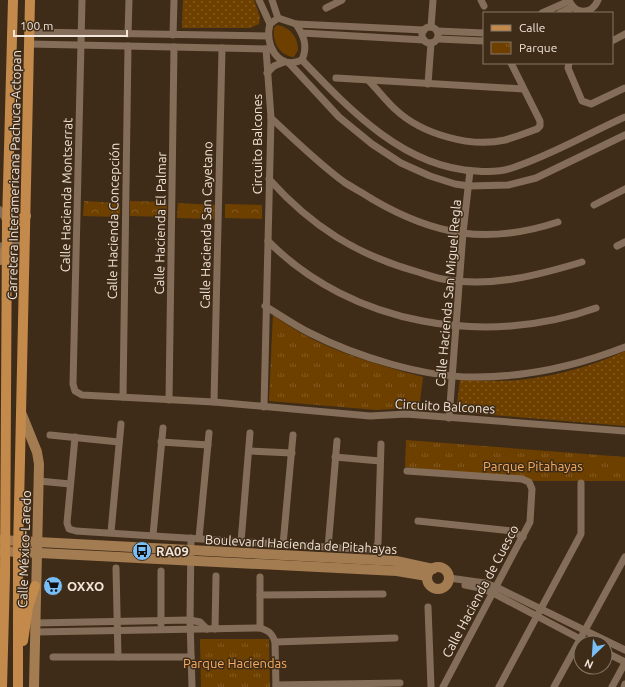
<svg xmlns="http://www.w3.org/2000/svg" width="625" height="687" viewBox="0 0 625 687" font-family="Ubuntu,sans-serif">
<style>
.grass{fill:url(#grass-dots)}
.forest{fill:url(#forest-crowns)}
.park{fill:url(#park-tufts)}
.garden{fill:#6e4000}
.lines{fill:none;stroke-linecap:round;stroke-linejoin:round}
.street{stroke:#856e59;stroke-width:7}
.secondary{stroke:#a47c52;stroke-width:10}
.primary{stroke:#c38a4c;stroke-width:10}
.labels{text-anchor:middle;stroke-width:3;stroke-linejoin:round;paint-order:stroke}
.street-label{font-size:13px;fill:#f1e4d8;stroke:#3f2c18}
.park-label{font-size:13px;fill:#f7ae62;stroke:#3f2c18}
.poi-label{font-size:13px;font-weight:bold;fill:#f1e4d8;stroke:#3f2c18;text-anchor:start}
</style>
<defs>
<pattern id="grass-dots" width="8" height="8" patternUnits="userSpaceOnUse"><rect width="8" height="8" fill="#6e4000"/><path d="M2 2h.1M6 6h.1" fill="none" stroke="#835b24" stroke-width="1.8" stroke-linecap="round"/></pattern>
<pattern id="forest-crowns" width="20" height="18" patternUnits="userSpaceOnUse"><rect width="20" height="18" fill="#6e4000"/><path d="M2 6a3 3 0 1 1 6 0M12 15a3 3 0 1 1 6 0" fill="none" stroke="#835b24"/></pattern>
<pattern id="park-tufts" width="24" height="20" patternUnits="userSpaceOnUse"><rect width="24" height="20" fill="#6e4000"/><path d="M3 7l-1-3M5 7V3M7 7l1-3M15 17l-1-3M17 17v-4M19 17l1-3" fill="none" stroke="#835b24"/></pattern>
</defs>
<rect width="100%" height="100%" fill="#3f2c18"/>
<g class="grass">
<path d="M183 0H254L260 17 259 24 250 28H182Z"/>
<path d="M625 351V426L456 412 460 380C479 380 499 382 518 380 554 377 592 366 625 351Z"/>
</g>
<g class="forest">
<path d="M84 201 120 203V217L83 216Z"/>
<path d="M130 201 167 202V217L130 216Z"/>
<path d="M178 203 215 205 214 219 177 218Z"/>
<path d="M225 204 262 205V219L225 218Z"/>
</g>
<g class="park">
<path d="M273 315C317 348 371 363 423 377L419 410 404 408 377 410 269 401Z"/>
<path d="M406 440 625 457V481H536L405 467Z"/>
<path d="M200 639H269L270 687H201Z"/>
</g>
<path class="garden" d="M277 25C290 27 298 37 298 50L294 57C279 56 272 41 274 28Z"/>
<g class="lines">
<g class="street">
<path d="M82 0 73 384 75 391 82 395 214 402 370 416 406 414 625 431"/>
<path d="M259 0 270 24"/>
<path d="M272 0 278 18"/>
<path d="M481 0 484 6"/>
<path d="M569 0C575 15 592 15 598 0"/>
<path d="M326 8 342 0"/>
<path d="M542 13 569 1"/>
<path d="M560 13 573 7"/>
<path d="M278 18 296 24C304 36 308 46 302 60 278 71 264 44 270 24Z"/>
<path d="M296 24 424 30"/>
<circle cx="430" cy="35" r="8"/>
<path d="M431 27 433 0"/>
<path d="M437 31 484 33"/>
<path d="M30 32 268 36"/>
<path d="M302 33 424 40"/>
<path d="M128 34 129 0"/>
<path d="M173 35 174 0"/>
<path d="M438 39 484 41"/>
<path d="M612 41 625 34"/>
<path d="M29 44 272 49"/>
<path d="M302 60C349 109 404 168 476 171 488 172 501 172 512 168 552 155 587 134 625 117"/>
<path d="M289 63 339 117 372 144 401 163 430 176 455 184 469 186 508 185 536 178 625 135"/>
<path d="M569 63 568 68 582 101 591 104 625 88"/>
<path d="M267 73 274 66 284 62"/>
<path d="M336 78 523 89"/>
<path d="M369 81C378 90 386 101 396 110 422 134 470 148 505 140 516 137 526 133 537 129L540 126V121L511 63"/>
<path d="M428 84 431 43"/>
<path d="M271 118C295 140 318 163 344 182 353 188 363 193 372 199 435 236 488 245 558 222"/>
<path d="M269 179C312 227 357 255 418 272 428 275 438 279 448 280 493 287 539 275 582 262"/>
<path d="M594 205 625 189"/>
<path d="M0 210 7 222"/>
<path d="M268 241C352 326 487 347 596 308"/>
<path d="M0 246 25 245"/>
<path d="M617 246 625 242"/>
<path d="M265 306C280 315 294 325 310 333 355 356 425 378 476 377 526 377 579 365 625 347"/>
<path d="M123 397 128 46"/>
<path d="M169 400 174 47"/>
<path d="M214 402 222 48"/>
<path d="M264 407 271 118 266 49"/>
<path d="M449 418 463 233 470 171"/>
<path d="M50 435 119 442"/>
<path d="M75 437 67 523 69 529 76 531 372 550 376 547 378 543 381 444"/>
<path d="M161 442 208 445"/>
<path d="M249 451 292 453"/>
<path d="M335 457 380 461"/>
<path d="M407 471 522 479 529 482 532 489 530 522 443 687"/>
<path d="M39 481 70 484"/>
<path d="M418 521 512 531 523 537"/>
<path d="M111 532 121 424"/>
<path d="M153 535 163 428"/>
<path d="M191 538 190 620 192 687"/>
<path d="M199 538 209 433"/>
<path d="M241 542 250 433"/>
<path d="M283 545 293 435"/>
<path d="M328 548 337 441"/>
<path d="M116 568 118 657"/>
<path d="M161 571V624"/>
<path d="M260 577V628"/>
<path d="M449 578 485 583 496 587 625 650"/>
<path d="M465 585 480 588 493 593 588 643"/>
<path d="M260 595 383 594"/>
<path d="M428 607 431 687"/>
<path d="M35 623 190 620 200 622 207 629"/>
<path d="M215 629 216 576"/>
<path d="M35 632 260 628C269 631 272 633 275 642L276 687"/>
<path d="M275 642 395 638"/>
<path d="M605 652 625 662"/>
<path d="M53 657H191"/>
<path d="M276 685 400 683"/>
<path d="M499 687 581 534V483"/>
<path d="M554 687 625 557"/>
<path d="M612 687 625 663"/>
<path d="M624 687 625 684"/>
</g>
<g class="secondary">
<path d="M0 260 8 245"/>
<path d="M22 415 37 452 39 464 34 687"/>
<path d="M0 540 396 561 433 569"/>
<path d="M0 551 397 571 427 576"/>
<circle cx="438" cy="578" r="11"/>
</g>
<g class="primary">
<path d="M7 223 17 222 26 216"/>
<path d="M23 641 28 607 35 586"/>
<path d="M2 687 5 575 7 223 13 0"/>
<path d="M18 687V552L30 0"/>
</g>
</g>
<defs>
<symbol id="bus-disc" viewBox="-11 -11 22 22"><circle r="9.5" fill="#7abef8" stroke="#3f2c18"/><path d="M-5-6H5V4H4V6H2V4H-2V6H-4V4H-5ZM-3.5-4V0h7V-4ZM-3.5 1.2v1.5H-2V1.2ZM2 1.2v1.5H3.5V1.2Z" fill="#111"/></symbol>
<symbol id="supermarket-disc" viewBox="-11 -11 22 22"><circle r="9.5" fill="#7abef8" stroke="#3f2c18"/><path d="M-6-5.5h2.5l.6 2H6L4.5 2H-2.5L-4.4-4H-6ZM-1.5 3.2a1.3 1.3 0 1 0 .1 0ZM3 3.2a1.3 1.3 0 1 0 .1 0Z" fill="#111"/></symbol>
</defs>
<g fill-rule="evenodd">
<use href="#bus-disc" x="131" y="540" width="22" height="22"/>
<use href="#supermarket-disc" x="42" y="575" width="22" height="22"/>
</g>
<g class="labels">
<g class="street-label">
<text transform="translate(257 144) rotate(-90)" y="5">Circuito Balcones</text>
<text transform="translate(14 175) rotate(-89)" y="5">Carretera Interamericana Pachuca-Actopan</text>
<text transform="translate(66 195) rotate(-89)" y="5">Calle Hacienda Montserrat</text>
<text transform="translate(113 221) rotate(-89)" y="5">Calle Hacienda Concepción</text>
<text transform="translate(160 223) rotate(-89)" y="5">Calle Hacienda El Palmar</text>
<text transform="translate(206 225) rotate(-89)" y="5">Calle Hacienda San Cayetano</text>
<text transform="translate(448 293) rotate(-85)" y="5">Calle Hacienda San Miguel Regla</text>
<text transform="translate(445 406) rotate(3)" y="5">Circuito Balcones</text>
<text transform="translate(301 544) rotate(3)" y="5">Boulevard Hacienda de Pitahayas</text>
<text transform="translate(24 549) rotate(-88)" y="5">Calle México-Laredo</text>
<text transform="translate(480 591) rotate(-62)" y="5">Calle Hacienda de Cuesco</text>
</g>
<g class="park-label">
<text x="533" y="471">Parque Pitahayas</text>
<text x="235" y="668">Parque Haciendas</text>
</g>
<g class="poi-label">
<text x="156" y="556">RA09</text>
<text x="67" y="591">OXXO</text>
</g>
</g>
<rect x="483" y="12" width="130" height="52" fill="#3f2c18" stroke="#867665"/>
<rect x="491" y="25" width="20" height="6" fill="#c38a4c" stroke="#867665"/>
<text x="519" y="32" font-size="12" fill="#f1e4d8">Calle</text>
<rect x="491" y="42" width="20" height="12" fill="url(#park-tufts)" stroke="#867665"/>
<text x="519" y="52" font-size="12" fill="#f1e4d8">Parque</text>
<g transform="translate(593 655) rotate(205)"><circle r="19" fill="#3f2c18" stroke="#867665"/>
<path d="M0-3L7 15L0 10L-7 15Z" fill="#7abef8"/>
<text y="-6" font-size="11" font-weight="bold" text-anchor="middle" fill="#f1e4d8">N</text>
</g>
<path d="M14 30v6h113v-6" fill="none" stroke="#f1e4d8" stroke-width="2"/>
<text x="20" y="30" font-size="12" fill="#f1e4d8" stroke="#3f2c18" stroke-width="3" paint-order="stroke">100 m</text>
</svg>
